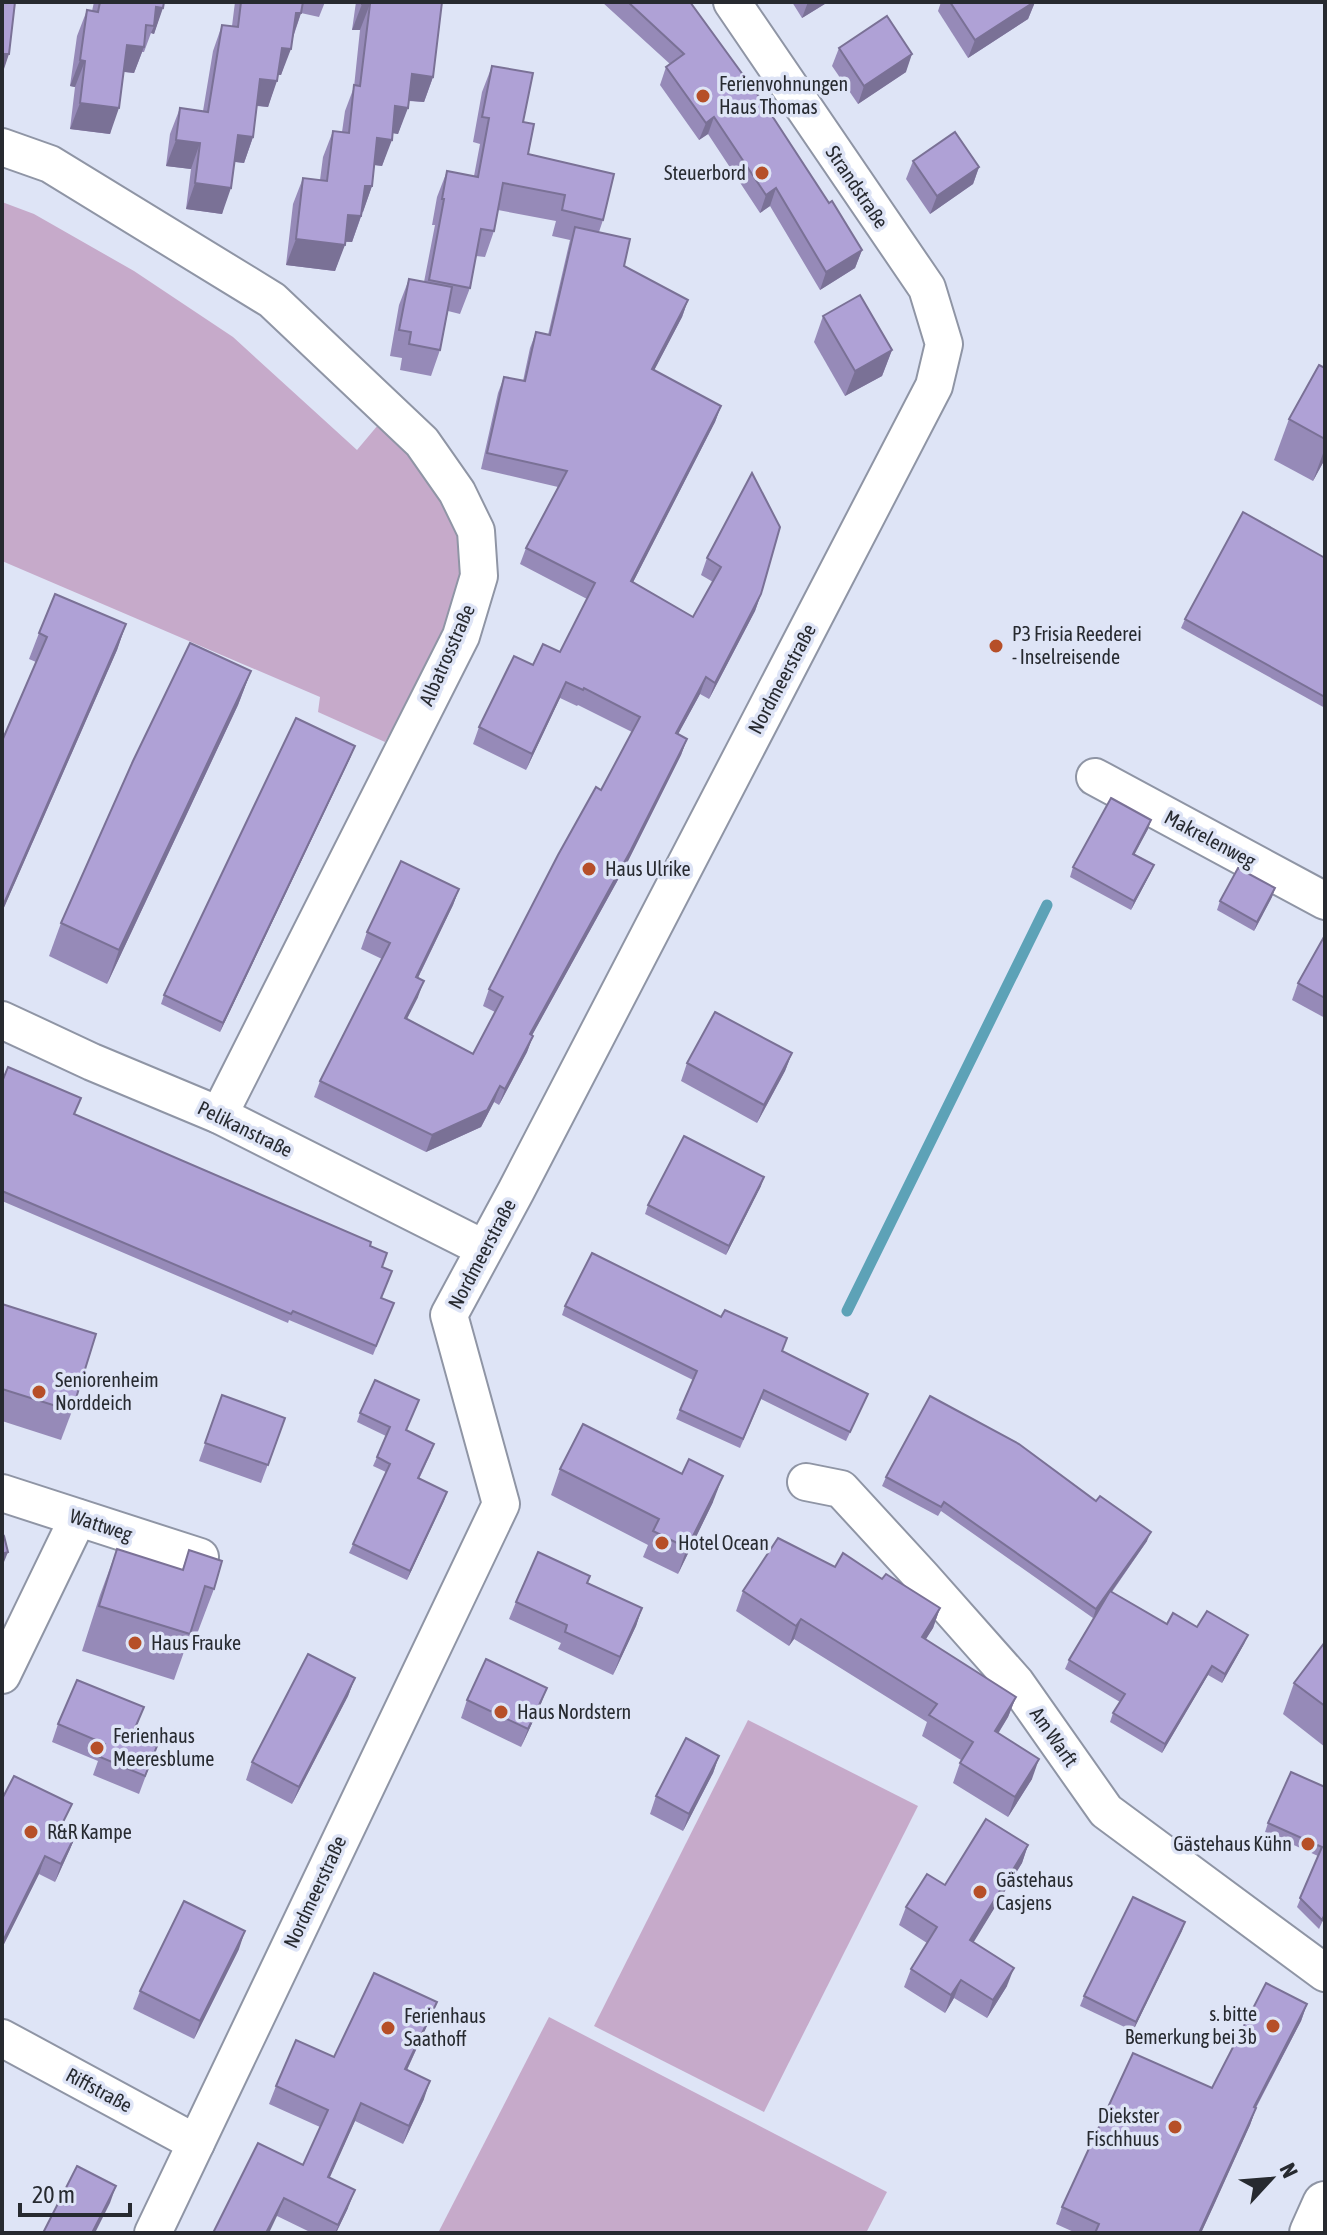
<svg xmlns="http://www.w3.org/2000/svg" width="1327" height="2235" viewBox="0 0 1327 2235" font-family="'Asap Condensed',sans-serif">
<style>
.green{fill:#c6aaca}
.lines{fill:none;stroke-linecap:round;stroke-linejoin:round}
.stream{stroke:#5da2b7;stroke-width:11}
.minor-casing{stroke:#8f95a5;stroke-width:40}
.tertiary-casing{stroke:#8f95a5;stroke-width:48}
.minor{stroke:#fff;stroke-width:36}
.tertiary{stroke:#fff;stroke-width:44}
.wall{fill:#968ab8}
.shaded-wall{fill:#7a7196}
.building{fill:#afa1d6;stroke:#7a7196;stroke-width:2}
.poi-dot{fill:#b64f28;stroke:#dee4f6;stroke-width:3}
.labels{text-anchor:middle;stroke-width:7;stroke-linejoin:round;paint-order:stroke}
.poi-label{font-size:20px;fill:#272a30;stroke:#dee4f6;text-anchor:start}
.street-label{font-size:20px;fill:#272a30;stroke:#dee4f6}
</style>
<rect width="100%" height="100%" fill="#dee4f6"/>
<g class="green">
<path d="M2 202 34 214 134 271 233 337 357 450 378 425C410 456 448 491 462 535 482 596 415 691 385 742L318 712 320 697 2 561Z"/>
<path d="M748 1720 918 1806 764 2112 594 2026Z"/>
<path d="M549 2017 887 2192 866 2233H438Z"/>
</g>
<g class="lines">
<path class="stream" d="M847 1311 1047 905"/>
<defs>
<g id="minor">
<path d="M2 147 50 164 272 300 422 442 457 492 476 531 479 576 461 636 219 1115"/>
<path d="M1095 777 1325 901"/>
<path d="M2 1020 92 1062 219 1115 483 1248"/>
<path d="M806 1482 841 1489 922 1577 1016 1683 1106 1811 1325 1973"/>
<path d="M2 1493 200 1557"/>
<path d="M2 1675 78 1518"/>
<path d="M2 2038 196 2143"/>
<path d="M153 2233 501 1504 449 1315 516 1191 934 386 944 344 927 288 732 2"/>
</g>
<path id="tertiary" d="M1312 2233 1325 2204"/>
</defs>
<use href="#minor" class="minor-casing"/>
<use href="#tertiary" class="tertiary-casing"/>
<use href="#minor" class="minor"/>
<use href="#tertiary" class="tertiary"/>
</g>
<g class="wall">
<path d="M94 2H164L154 34 151 33 144 52H142L134 73 124 72 110 134 70 129 75 87 70 86 77 36 87 10 92 11Z"/>
<path d="M235 2H325L319 17 301 13 281 75H278L268 107 257 106 253 137 244 163 235 162 222 214 186 209 191 169 166 166 170 134 180 108 203 111 213 51 222 25 232 26Z"/>
<path d="M356 2H442L433 77 424 102 409 101 398 134 393 133 382 166 374 165 372 186 352 242H345L335 271 286 265 293 204 303 178 320 180 323 157 333 131 342 132 345 111 354 87 360 30H352Z"/>
<path d="M602 2H690L862 250 855 268 820 290 770 206 760 213 708 134 699 140 660 85 666 67 670 64Z"/>
<path d="M792 2H828L802 18Z"/>
<path d="M941 2H1035L1028 19 968 58 938 11Z"/>
<path d="M839 48 906 72 858 104 832 66Z"/>
<path d="M492 66 523 122 528 154 603 220 599 232 624 266 688 300 682 317 654 370 721 406 715 422 633 582 693 617 713 582 701 575 707 558 752 473 761 594 755 611 709 699 700 694 678 734 687 739 681 755 625 867 532 1035 533 1036 527 1052 499 1105 494 1102 481 1127 426 1152 314 1097 320 1081 382 959 361 949 367 932 459 889 453 905 418 978V997L407 1019 473 1054 495 1012 483 1006 489 989 601 790 632 732 578 705 577 706 560 698 526 770 473 744 479 727 533 665 560 652 587 599 520 564 526 548 558 487 481 469 498 393 504 377 523 381 530 348 536 332 548 335 570 240 552 236 556 221 498 210 494 231 485 257 476 256 470 288 460 314 448 311 440 350 431 376 400 370 402 358 390 356 399 305 409 279 424 282 435 225H432L437 197 447 171 474 176 480 144 473 142 482 92Z"/>
<path d="M913 161 979 167 973 184 930 214 906 179Z"/>
<path d="M823 316 892 350 882 376 845 396 814 342Z"/>
<path d="M1325 368V459L1313 481 1274 460 1289 419Z"/>
<path d="M1325 558V708L1181 628 1185 619Z"/>
<path d="M126 624 117 650 2 912V741L36 662 29 659 39 633Z"/>
<path d="M251 671 238 705 107 984 49 956 61 923Z"/>
<path d="M351 756 220 1032 161 1004 164 995Z"/>
<path d="M1151 820 1148 829 1134 854 1154 865 1150 874 1131 910 1070 877 1073 867Z"/>
<path d="M1275 888 1272 897 1254 931 1217 910 1220 901Z"/>
<path d="M1325 935V1018L1292 1000 1298 983Z"/>
<path d="M792 1053 785 1071 757 1123 681 1081 687 1063Z"/>
<path d="M2 1082 370 1246 382 1267 381 1298 394 1303 373 1355 289 1320 288 1323 2 1201Z"/>
<path d="M761 1186 726 1255 645 1214 648 1205Z"/>
<path d="M2 1304 72 1411 61 1440 2 1421Z"/>
<path d="M565 1306 782 1351 868 1394 846 1441 761 1399 740 1448 676 1419 693 1380 562 1315Z"/>
<path d="M222 1395 285 1418 261 1483 199 1461Z"/>
<path d="M419 1400 406 1430 431 1453 419 1479 447 1492 407 1580 349 1553 386 1472 373 1466 386 1436 357 1422 360 1413Z"/>
<path d="M560 1469 713 1502 678 1574 643 1557 648 1545 551 1495Z"/>
<path d="M886 1477 1147 1541 1112 1592 1167 1624 1197 1627 1248 1635 1244 1644 1222 1683 1208 1675 1162 1753 1110 1722 1113 1713 1120 1702 1065 1669 1069 1660 1097 1612 1093 1618 941 1511 938 1516 882 1486Z"/>
<path d="M117 1549 182 1570 189 1550 214 1589 197 1634 191 1632 174 1680 82 1651 100 1595Z"/>
<path d="M835 1567 882 1579 940 1608 933 1628 925 1640 1016 1697 1008 1717 998 1734 1032 1779 1008 1817 953 1783 961 1760 922 1736 927 1722 794 1639 789 1646 736 1611 743 1591Z"/>
<path d="M587 1583 642 1608 636 1626 613 1675 558 1649 561 1643 509 1619 516 1602Z"/>
<path d="M1325 1642V1747L1283 1714 1294 1683Z"/>
<path d="M355 1678 348 1696 292 1804 246 1780 252 1762Z"/>
<path d="M467 1700 540 1706 521 1747 461 1718Z"/>
<path d="M58 1724 133 1736 157 1746 139 1794 93 1775 98 1761 52 1742Z"/>
<path d="M719 1756 713 1773 683 1831 650 1814 656 1796Z"/>
<path d="M1325 1787V1916L1319 1929 1297 1907 1318 1856 1265 1832 1268 1823Z"/>
<path d="M2 1799 77 1832 70 1849 55 1882 39 1874 2 1948Z"/>
<path d="M1028 1845 1022 1863 973 1942 1007 1986 987 2018 954 1998 945 2013 904 1987 911 1969 927 1943 899 1925 906 1907 945 1885Z"/>
<path d="M1185 1922 1133 2031 1080 2006 1084 1996Z"/>
<path d="M239 1949 194 2039 133 2009 140 1991Z"/>
<path d="M1307 2004 1301 2021 1256 2108 1250 2125 1201 2233H1076L1056 2224 1062 2207 1212 2088Z"/>
<path d="M430 2019 407 2070 424 2099 403 2144 355 2121 329 2178 348 2208 336 2233H312L277 2216 213 2233 303 2165 320 2127 269 2104 276 2086 334 2057Z"/>
</g>
<g class="shaded-wall">
<path d="M808 2H828L802 18Z"/>
<path d="M1035 2 1028 19 968 58 975 40Z"/>
<path d="M362 4H370L360 30H352Z"/>
<path d="M156 7 163 8 154 34 151 33 154 26Z"/>
<path d="M296 13H301L292 39Z"/>
<path d="M127 45 144 47 134 73 118 71Z"/>
<path d="M282 48 291 49 281 75 272 74Z"/>
<path d="M2 54H9L2 75Z"/>
<path d="M912 54 906 72 858 104 864 86Z"/>
<path d="M80 60 85 61 75 87 70 86Z"/>
<path d="M412 74 433 77 424 102 402 100Z"/>
<path d="M260 79 277 81 268 107 251 105Z"/>
<path d="M80 103 119 108 110 134 70 129Z"/>
<path d="M395 106 408 108 398 134 386 132Z"/>
<path d="M714 117 708 134 699 140 706 123Z"/>
<path d="M238 135 253 137 244 163 229 161Z"/>
<path d="M377 138 392 140 382 166 368 164Z"/>
<path d="M176 140 200 143 191 169 166 166Z"/>
<path d="M979 167 973 184 930 214 937 196Z"/>
<path d="M195 183 231 188 222 214 186 209Z"/>
<path d="M365 186H372L363 212 355 211Z"/>
<path d="M776 188 770 206 760 213 766 195Z"/>
<path d="M348 215 361 216 352 242 339 241Z"/>
<path d="M296 239 345 245 335 271 286 265Z"/>
<path d="M862 250 855 268 820 290 826 272Z"/>
<path d="M688 300 682 317 646 386 652 369Z"/>
<path d="M892 350 882 376 845 396 855 371Z"/>
<path d="M721 406 715 422 625 598 631 581Z"/>
<path d="M1325 448V459L1313 481Z"/>
<path d="M761 594 755 611 709 699 715 683Z"/>
<path d="M126 624 117 650 2 912V908Z"/>
<path d="M251 671 238 705 107 984 119 950Z"/>
<path d="M706 677 700 694 670 749 676 733Z"/>
<path d="M566 682 560 698 526 770 532 754Z"/>
<path d="M687 739 681 755 625 867 524 1050 530 1034Z"/>
<path d="M355 746 351 756 220 1032 223 1023Z"/>
<path d="M1151 820 1148 829 1130 863 1133 854Z"/>
<path d="M1154 865 1150 874 1131 910 1134 901Z"/>
<path d="M1275 888 1272 897 1254 931 1257 922Z"/>
<path d="M459 889 453 905 410 994 416 977Z"/>
<path d="M424 981 418 997 399 1034 405 1018Z"/>
<path d="M533 1036 527 1052 499 1105 505 1089Z"/>
<path d="M792 1053 785 1071 757 1123 764 1105Z"/>
<path d="M500 1086 494 1102 481 1127 426 1152 432 1135Z"/>
<path d="M764 1177 761 1186 726 1255 729 1246Z"/>
<path d="M723 1476 713 1502 678 1574 687 1548Z"/>
<path d="M447 1492 444 1501 407 1580 410 1571Z"/>
<path d="M1151 1532 1147 1541 1093 1618 1096 1609Z"/>
<path d="M8 1552 2 1567V1554Z"/>
<path d="M642 1608 636 1626 613 1675 620 1657Z"/>
<path d="M940 1608 933 1628 914 1658 922 1637Z"/>
<path d="M801 1619 794 1639 789 1646 796 1626Z"/>
<path d="M1248 1635 1244 1644 1222 1683 1225 1674Z"/>
<path d="M1212 1666 1208 1675 1162 1753 1165 1744Z"/>
<path d="M355 1678 348 1696 292 1804 299 1787Z"/>
<path d="M547 1688 540 1706 521 1747 528 1729Z"/>
<path d="M1016 1697 1008 1717 987 1751 995 1731Z"/>
<path d="M719 1756 713 1773 683 1831 689 1814Z"/>
<path d="M1039 1759 1032 1779 1008 1817 1015 1797Z"/>
<path d="M77 1832 70 1849 55 1882 61 1864Z"/>
<path d="M1028 1845 1022 1863 964 1958 970 1940Z"/>
<path d="M45 1856 39 1874 2 1948 4 1939Z"/>
<path d="M1185 1922 1182 1931 1133 2031 1136 2022Z"/>
<path d="M245 1931 239 1949 194 2039 200 2021Z"/>
<path d="M1014 1968 1007 1986 987 2018 993 2000Z"/>
<path d="M961 1980 954 1998 945 2013 951 1995Z"/>
<path d="M437 2002 430 2019 399 2087 405 2069Z"/>
<path d="M1307 2004 1301 2021 1247 2124 1254 2107Z"/>
<path d="M430 2081 424 2099 403 2144 409 2126Z"/>
<path d="M361 2103 355 2121 322 2195 328 2177Z"/>
<path d="M1256 2108 1250 2125 1214 2205 1201 2233H1199Z"/>
<path d="M116 2186 110 2203 95 2233H92Z"/>
<path d="M355 2190 348 2208 336 2233H335Z"/>
<path d="M284 2198 277 2216 269 2233H266Z"/>
</g>
<g class="building">
<path d="M2 2H15L9 54H2Z"/>
<path d="M100 2H164L163 8 156 7 154 26 146 25 144 47 127 45 119 108 80 103 85 61 80 60 87 10 98 12Z"/>
<path d="M241 2H303L301 13H296L291 49 282 48 277 81 260 79 253 137 238 135 231 188 195 183 200 143 176 140 180 108 208 112 222 25 238 27Z"/>
<path d="M362 2H442L433 77 412 74 408 108 395 106 392 140 377 138 372 186H365L361 216 348 215 345 245 296 239 303 178 327 181 333 131 349 133 354 85 360 86 370 4H362Z"/>
<path d="M628 2H690L765 105 829 203 832 201 862 250 826 272 776 188 766 195 714 117 706 123 666 67 684 54Z"/>
<path d="M950 2H1034L975 40Z"/>
<path d="M887 16 912 54 864 86 839 48Z"/>
<path d="M492 66 533 73 523 122 534 124 528 154 614 174 603 220 562 210 565 195 503 183 494 231 481 229 470 288 429 280 444 199H442L447 171 478 177 489 118 482 117Z"/>
<path d="M955 132 979 167 937 196 913 161Z"/>
<path d="M575 227 630 239 624 266 688 300 652 369 721 406 631 581 693 617 721 567 707 558 752 473 780 527 761 594 715 683 706 677 676 733 687 739 631 850 530 1034 533 1036 505 1089 500 1086 487 1110 432 1135 320 1081 390 943 367 932 401 861 459 889 416 977 424 981 405 1018 473 1054 503 997 489 989 558 855 596 787 601 790 640 717 584 688 583 690 566 682 532 754 479 727 514 656 533 665 543 644 560 652 595 583 526 548 567 471 487 453 504 377 525 381 536 332 550 335Z"/>
<path d="M409 279 452 287 440 350 409 344 411 332 399 330Z"/>
<path d="M860 295 892 350 855 371 823 316Z"/>
<path d="M1319 365 1325 368V439L1289 419Z"/>
<path d="M1243 512 1325 558V697L1185 619Z"/>
<path d="M55 594 126 624 2 908V741L47 637 39 633Z"/>
<path d="M190 643 251 671 119 950 61 923 133 761Z"/>
<path d="M296 718 355 746 223 1023 164 995Z"/>
<path d="M1111 798 1151 820 1133 854 1154 865 1134 901 1073 867Z"/>
<path d="M1238 868 1275 888 1257 922 1220 901Z"/>
<path d="M1325 935V998L1298 983Z"/>
<path d="M715 1012 792 1053 764 1105 687 1063Z"/>
<path d="M8 1067 81 1098 74 1114 371 1242 370 1246 387 1253 382 1267 392 1271 381 1298 394 1303 376 1346 293 1311 291 1314 2 1191V1082Z"/>
<path d="M684 1136 764 1177 729 1246 648 1205Z"/>
<path d="M592 1253 721 1317 725 1310 787 1338 782 1351 868 1394 850 1432 764 1390 743 1439 680 1410 697 1371 565 1306Z"/>
<path d="M2 1304 96 1334 72 1411 2 1389Z"/>
<path d="M375 1380 419 1400 406 1430 434 1444 418 1478 447 1492 410 1571 353 1544 390 1464 377 1457 390 1427 360 1413Z"/>
<path d="M222 1395 285 1418 268 1465 205 1443Z"/>
<path d="M930 1396 1019 1444 1096 1501 1100 1496 1151 1532 1096 1609 944 1502 941 1507 886 1477Z"/>
<path d="M583 1424 682 1474 689 1459 723 1476 687 1548 653 1531 659 1519 560 1469Z"/>
<path d="M2 1533 4 1536 8 1552 2 1554Z"/>
<path d="M778 1538 835 1567 843 1553 882 1579 886 1574 940 1608 922 1637 1016 1697 995 1731 1039 1759 1015 1797 960 1763 973 1742 929 1715 937 1704 801 1619 796 1626 743 1591Z"/>
<path d="M117 1549 183 1570 189 1550 222 1561 214 1589 205 1586 190 1634 99 1606Z"/>
<path d="M538 1552 590 1576 587 1583 642 1608 620 1657 565 1632 567 1625 516 1602Z"/>
<path d="M1110 1591 1167 1624 1173 1613 1197 1627 1207 1611 1248 1635 1225 1674 1212 1666 1165 1744 1113 1713 1125 1694 1069 1660Z"/>
<path d="M1325 1642V1706L1294 1683Z"/>
<path d="M308 1654 355 1678 299 1787 252 1762Z"/>
<path d="M486 1659 547 1688 528 1729 467 1700Z"/>
<path d="M77 1680 144 1707 132 1735 157 1746 145 1776 100 1757 105 1744 58 1724Z"/>
<path d="M686 1738 719 1756 689 1814 656 1796Z"/>
<path d="M1291 1772 1325 1787V1914L1322 1920 1300 1898 1322 1847 1268 1823Z"/>
<path d="M14 1776 72 1804 62 1824 77 1832 61 1864 45 1856 4 1939 2 1937V1799Z"/>
<path d="M986 1819 1028 1845 970 1940 1014 1968 993 2000 961 1980 951 1995 911 1969 937 1927 906 1907 927 1874 945 1885Z"/>
<path d="M1133 1897 1185 1922 1136 2022 1084 1996Z"/>
<path d="M184 1901 245 1931 200 2021 140 1991Z"/>
<path d="M374 1973 437 2002 405 2069 430 2081 409 2126 361 2103 328 2177 355 2190 338 2225 284 2198 266 2233H213L258 2143 303 2165 328 2110 276 2086 296 2040 334 2057Z"/>
<path d="M1266 1983 1307 2004 1254 2107 1256 2108 1199 2233H1095L1099 2224 1062 2207 1133 2053 1212 2088Z"/>
<path d="M77 2166 116 2186 92 2233H43Z"/>
</g>
<g class="poi-dot">
<circle cx="703" cy="96" r="8"/>
<circle cx="762" cy="173" r="8"/>
<circle cx="996" cy="646" r="8"/>
<circle cx="589" cy="869" r="8"/>
<circle cx="39" cy="1392" r="8"/>
<circle cx="662" cy="1543" r="8"/>
<circle cx="135" cy="1643" r="8"/>
<circle cx="501" cy="1712" r="8"/>
<circle cx="97" cy="1748" r="8"/>
<circle cx="31" cy="1832" r="8"/>
<circle cx="1308" cy="1844" r="8"/>
<circle cx="980" cy="1892" r="8"/>
<circle cx="1273" cy="2026" r="8"/>
<circle cx="388" cy="2028" r="8"/>
<circle cx="1175" cy="2127" r="8"/>
</g>
<g class="labels">
<g class="poi-label">
<text x="719" y="91">Ferienvohnungen<tspan x="719" dy="23">Haus Thomas</tspan></text>
<text x="746" y="180" text-anchor="end">Steuerbord</text>
<text x="1012" y="641">P3 Frisia Reederei<tspan x="1012" dy="23">- Inselreisende</tspan></text>
<text x="605" y="876">Haus Ulrike</text>
<text x="55" y="1387">Seniorenheim<tspan x="55" dy="23">Norddeich</tspan></text>
<text x="678" y="1550">Hotel Ocean</text>
<text x="151" y="1650">Haus Frauke</text>
<text x="517" y="1719">Haus Nordstern</text>
<text x="113" y="1743">Ferienhaus<tspan x="113" dy="23">Meeresblume</tspan></text>
<text x="47" y="1839">R&amp;R Kampe</text>
<text x="1292" y="1851" text-anchor="end">Gästehaus Kühn</text>
<text x="996" y="1887">Gästehaus<tspan x="996" dy="23">Casjens</tspan></text>
<text x="1257" y="2021" text-anchor="end">s. bitte<tspan x="1257" dy="23">Bemerkung bei 3b</tspan></text>
<text x="404" y="2023">Ferienhaus<tspan x="404" dy="23">Saathoff</tspan></text>
<text x="1159" y="2123" text-anchor="end">Diekster<tspan x="1159" dy="23">Fischhuus</tspan></text>
</g>
<g class="street-label">
<text transform="translate(857 187) rotate(56)" y="7">Strandstraße</text>
<text transform="translate(447 655) rotate(-66)" y="7">Albatrosstraße</text>
<text transform="translate(782 679) rotate(-62)" y="7">Nordmeerstraße</text>
<text transform="translate(1210 839) rotate(28)" y="7">Makrelenweg</text>
<text transform="translate(245 1129) rotate(26)" y="7">Pelikanstraße</text>
<text transform="translate(482 1254) rotate(-62)" y="7">Nordmeerstraße</text>
<text transform="translate(101 1525) rotate(18)" y="7">Wattweg</text>
<text transform="translate(1054 1737) rotate(55)" y="7">Am Warft</text>
<text transform="translate(315 1892) rotate(-65)" y="7">Nordmeerstraße</text>
<text transform="translate(99 2090) rotate(28)" y="7">Riffstraße</text>
</g>
</g>
<rect width="1327" height="2235" fill="none" stroke="#272a30" stroke-width="8"/>
<g transform="translate(1271 2179) rotate(64)" stroke="#dee4f6" stroke-width="6" paint-order="stroke">
<path d="M0-6L14 30L0 20L-14 30Z" fill="#272a30"/>
<text y="-12" font-size="22" font-weight="bold" text-anchor="middle" fill="#272a30">N</text>
</g>
<path d="M20 2203v12h110v-12" fill="none" stroke="#272a30" stroke-width="4"/>
<text x="32" y="2203" font-size="24" fill="#272a30" stroke="#dee4f6" stroke-width="6" paint-order="stroke">20 m</text>
</svg>
